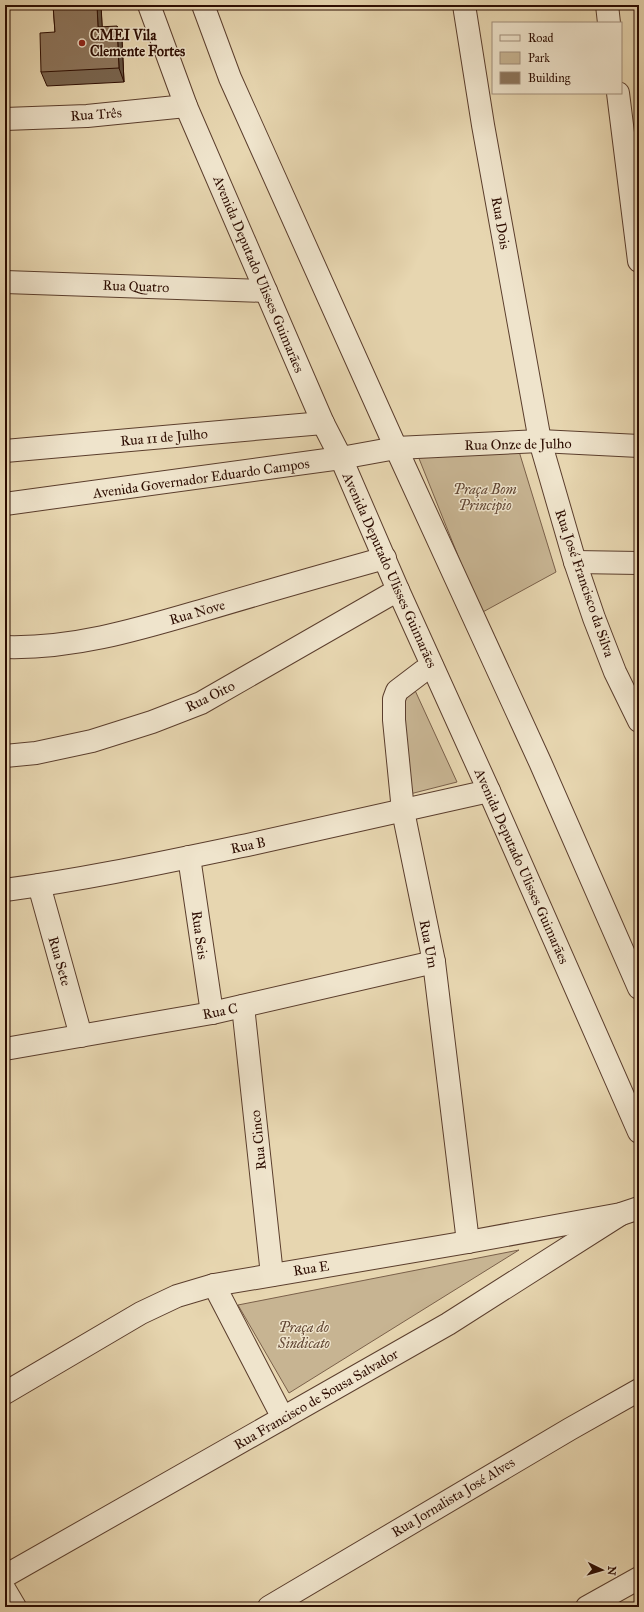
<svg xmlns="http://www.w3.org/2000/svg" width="644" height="1612" viewBox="0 0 644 1612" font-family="'IM FELL Great Primer',serif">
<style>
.green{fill:#c7b492;stroke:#7a604a}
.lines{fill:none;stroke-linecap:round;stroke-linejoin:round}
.minor-casing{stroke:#5b3e2d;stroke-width:24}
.minor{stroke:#efe4cc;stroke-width:22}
.wall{fill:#79654f;stroke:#2c0c01}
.shaded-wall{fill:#635240;stroke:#2c0c01}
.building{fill:#8d755c;stroke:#2c0c01}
.poi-dot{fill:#8f2418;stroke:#efe4cc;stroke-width:1.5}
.labels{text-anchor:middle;stroke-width:3;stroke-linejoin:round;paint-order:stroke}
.poi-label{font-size:14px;font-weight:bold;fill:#2c0c01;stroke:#efe4cc;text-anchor:start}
.street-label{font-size:14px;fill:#2c0c01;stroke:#efe4cc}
.park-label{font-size:14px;font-style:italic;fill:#624734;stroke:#efe4cc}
</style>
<rect width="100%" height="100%" fill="#e7d6b0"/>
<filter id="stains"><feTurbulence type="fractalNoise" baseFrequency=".005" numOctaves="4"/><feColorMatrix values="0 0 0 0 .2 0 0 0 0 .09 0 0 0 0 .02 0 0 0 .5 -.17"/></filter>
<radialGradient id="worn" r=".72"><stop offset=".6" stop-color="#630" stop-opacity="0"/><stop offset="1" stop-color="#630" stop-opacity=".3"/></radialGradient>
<g class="green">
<path d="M518 448 556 572 481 613 418 456Z"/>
<path d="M413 686 457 782 406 795 401 703Z"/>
<path d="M519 1250 289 1393 238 1305Z"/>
</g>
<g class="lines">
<defs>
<g id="minor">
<path d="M149 5 186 106 323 423 341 458 398 590 489 791 639 1132"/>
<path d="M203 5 230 78 396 448 540 762 639 988"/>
<path d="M464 5 483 125 540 441 575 562 594 618 615 672 639 721"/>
<path d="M607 5 609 23"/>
<path d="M618 93 639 261"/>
<path d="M5 119 87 116 186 106"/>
<path d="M5 282 266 291"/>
<path d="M5 451 323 423"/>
<path d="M5 504 341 458 396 448 540 441 639 446"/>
<path d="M575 562 639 563"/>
<path d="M5 647C74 649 139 629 204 610 264 592 324 575 385 558"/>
<path d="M432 666 422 672 397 691 394 699V720L403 811 434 962 468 1242"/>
<path d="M5 756 36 753 92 741 152 722 201 703 398 590"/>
<path d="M189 857 212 1013"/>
<path d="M39 885 81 1036"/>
<path d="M5 890C88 879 170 861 252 844 331 827 410 809 489 791"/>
<path d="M243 1006 272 1275"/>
<path d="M5 1049 212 1013 434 962"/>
<path d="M214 1285 283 1418"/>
<path d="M5 1393 141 1313 177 1296 214 1285 468 1242 621 1214 639 1208"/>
<path d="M5 1576 448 1324 621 1214"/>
<path d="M5 1590 15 1607"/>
<path d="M269 1607 570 1429 639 1390"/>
<path d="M587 1607 639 1578"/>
</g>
</defs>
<use href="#minor" class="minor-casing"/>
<use href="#minor" class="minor"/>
</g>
<path class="wall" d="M53 5H101L102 27 122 40 124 82 47 86 41 72 55 32Z"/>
<g class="shaded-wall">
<path d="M97 5H101L103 41 98 27Z"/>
<path d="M117 26 122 40 124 82 119 68Z"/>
</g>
<path class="building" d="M53 5H97L98 27 117 26 119 68 41 72 40 33 55 32Z"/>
<circle class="poi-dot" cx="82" cy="43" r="4"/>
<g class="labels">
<g class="poi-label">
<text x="90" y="40">CMEI Vila<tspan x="90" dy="16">Clemente Fortes</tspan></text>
</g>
<g class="street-label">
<text transform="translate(96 114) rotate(-4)" y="5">Rua Três</text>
<text transform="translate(501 223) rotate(80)" y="5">Rua Dois</text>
<text transform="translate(259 274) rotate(67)" y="5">Avenida Deputado Ulisses Guimarães</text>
<text transform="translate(136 286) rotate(2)" y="5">Rua Quatro</text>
<text transform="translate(164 437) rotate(-5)" y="5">Rua 11 de Julho</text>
<text transform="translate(518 444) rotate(-1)" y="5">Rua Onze de Julho</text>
<text transform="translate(201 478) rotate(-8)" y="5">Avenida Governador Eduardo Campos</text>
<text transform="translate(390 570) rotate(66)" y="5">Avenida Deputado Ulisses Guimarães</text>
<text transform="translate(585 583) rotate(71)" y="5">Rua José Francisco da Silva</text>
<text transform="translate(197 612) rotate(-16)" y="5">Rua Nove</text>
<text transform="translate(210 696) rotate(-26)" y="5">Rua Oito</text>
<text transform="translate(248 845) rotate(-12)" y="5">Rua B</text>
<text transform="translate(522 866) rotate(66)" y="5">Avenida Deputado Ulisses Guimarães</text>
<text transform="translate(200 935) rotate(82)" y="5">Rua Seis</text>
<text transform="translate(429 944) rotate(79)" y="5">Rua Um</text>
<text transform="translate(60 961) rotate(74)" y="5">Rua Sete</text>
<text transform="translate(220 1011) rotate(-11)" y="5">Rua C</text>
<text transform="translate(258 1140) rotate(-96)" y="5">Rua Cinco</text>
<text transform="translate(311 1268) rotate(-9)" y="5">Rua E</text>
<text transform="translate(316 1399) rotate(-30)" y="5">Rua Francisco de Sousa Salvador</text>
<text transform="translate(453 1497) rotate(-31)" y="5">Rua Jornalista José Alves</text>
</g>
<g class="park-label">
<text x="485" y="494">Praça Bom<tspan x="485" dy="16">Principio</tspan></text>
<text x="304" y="1332">Praça do<tspan x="304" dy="16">Sindicato</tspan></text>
</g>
</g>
<rect width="644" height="1612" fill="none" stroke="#e7d6b0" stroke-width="20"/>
<rect x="6" y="6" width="632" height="1600" fill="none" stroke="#2c0c01" stroke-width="2"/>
<rect x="10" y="10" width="624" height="1592" fill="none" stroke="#2c0c01"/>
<rect x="492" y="22" width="130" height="72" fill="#efe4cc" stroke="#a18e7b"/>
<rect x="500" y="35" width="20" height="6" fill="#efe4cc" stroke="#a18e7b"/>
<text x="528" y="42" font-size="12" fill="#2c0c01">Road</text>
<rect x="500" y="52" width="20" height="12" fill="#c7b492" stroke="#a18e7b"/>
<text x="528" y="62" font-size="12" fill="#2c0c01">Park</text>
<rect x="500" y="72" width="20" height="12" fill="#8d755c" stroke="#a18e7b"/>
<text x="528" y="82" font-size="12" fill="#2c0c01">Building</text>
<g transform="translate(602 1570) rotate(95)" stroke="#efe4cc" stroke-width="3" paint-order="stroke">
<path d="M0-3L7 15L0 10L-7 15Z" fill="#2c0c01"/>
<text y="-6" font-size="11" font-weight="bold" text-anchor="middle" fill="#2c0c01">N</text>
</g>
<rect width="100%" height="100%" filter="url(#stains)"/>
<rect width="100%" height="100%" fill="url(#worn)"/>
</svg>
